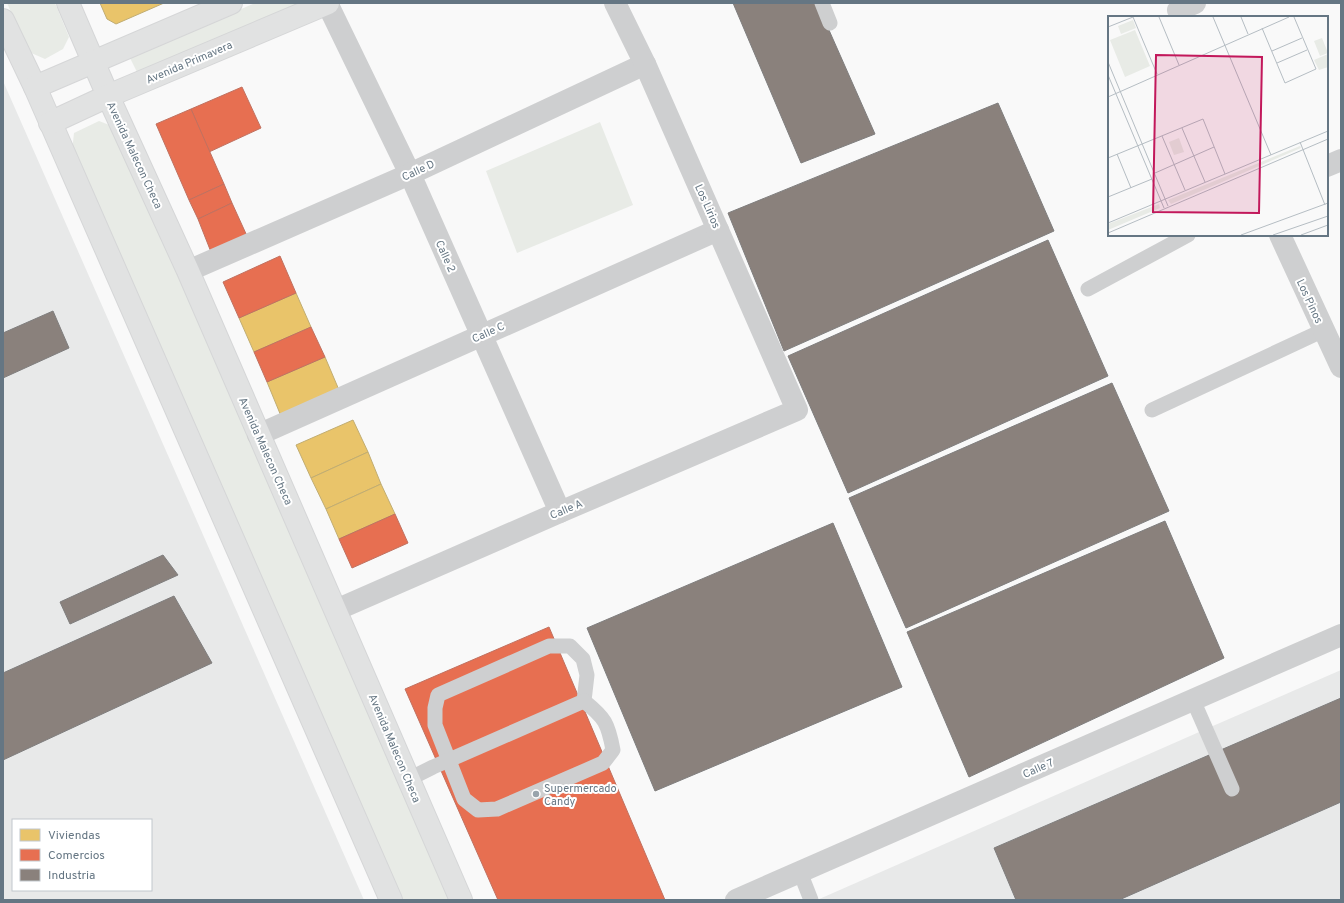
<svg xmlns="http://www.w3.org/2000/svg" width="1344" height="903" viewBox="0 0 1344 903" font-family="Overpass,sans-serif">
<style>
.built{fill:#e8e9e9;fill-rule:evenodd}
.green{fill:#e8ebe6}
.homes{fill:#e9c46a;stroke:#c1ad72}
.shops{fill:#e76f51;stroke:#c07160}
.industry{fill:#8a817c;stroke:#7f7e7e}
.lines{fill:none;stroke-linecap:round;stroke-linejoin:round}
.secondary-casing{stroke:#d5d6d7;stroke-width:24}
.lane{stroke:#cecfd0;stroke-width:15}
.street{stroke:#cecfd0;stroke-width:22}
.secondary{stroke:#e1e2e2;stroke-width:22}
.poi-dot{fill:#99a4ac;stroke:#fff;stroke-width:1.5}
.labels{text-anchor:middle;stroke-width:4;stroke-linejoin:round;paint-order:stroke}
.street-label{font-size:11px;fill:#657683;stroke:#fff}
.poi-label{font-size:11px;fill:#657683;stroke:#fff;text-anchor:start}
.inset-road{fill:none;stroke:#b5bdc3;stroke-width:1}
.view{fill:#c2185b;fill-opacity:0.15;stroke:#c2185b;stroke-width:2}
.inset-edge{fill:none;stroke:#657683;stroke-width:2}
</style>
<rect width="100%" height="100%" fill="#f9f9f9"/>
<g class="built">
<path d="M3 81 364 900H3ZM13 820H151V890H13Z"/>
<path d="M1341 670V900H817L1206 729Z"/>
</g>
<g class="green">
<path d="M7 3H55L69 37 63 49 45 59 29 52Z"/>
<path d="M255 3H303L138 74 130 58Z"/>
<path d="M99 121 112 126 272 488 451 900H403L221 490 72 151 74 133Z"/>
<path d="M600 122 633 205 517 253 486 171Z"/>
</g>
<g class="homes">
<path d="M100 3H164L116 24 107 19Z"/>
<path d="M296 293 311 327 254 352 239 318Z"/>
<path d="M325 357 339 390 281 416 267 382Z"/>
<path d="M353 420 368 452 311 478 296 445Z"/>
<path d="M368 452 381 484 326 509 311 478Z"/>
<path d="M381 484 395 514 339 539 326 509Z"/>
</g>
<g class="shops">
<path d="M242 87 261 128 209 152 191 109Z"/>
<path d="M191 109 224 184 189 200 156 124Z"/>
<path d="M224 184 232 203 198 219 189 200Z"/>
<path d="M232 203 247 236 211 252 198 219Z"/>
<path d="M280 256 296 293 239 318 223 282Z"/>
<path d="M311 327 325 357 267 382 254 352Z"/>
<path d="M395 514 408 543 352 568 339 539Z"/>
<path d="M549 627 665 900H498L405 689Z"/>
</g>
<g class="industry">
<path d="M733 3H817L875 134 801 163Z"/>
<path d="M998 103 1054 231 784 351 728 213Z"/>
<path d="M1048 240 1108 376 848 493 788 356Z"/>
<path d="M53 311 69 348 3 378V333Z"/>
<path d="M1112 383 1169 511 906 628 849 498Z"/>
<path d="M1165 521 1224 658 969 777 907 632Z"/>
<path d="M833 523 902 687 655 791 587 628Z"/>
<path d="M163 555 178 575 70 624 60 602Z"/>
<path d="M174 596 212 663 3 760V673Z"/>
<path d="M1341 698V802L1119 900H1016L994 848Z"/>
</g>
<g class="lines">
<defs>
<g id="secondary">
<path d="M68 3 108 96 188 271 461 900"/>
<path d="M3 20 35 87 391 900"/>
<path d="M35 87 231 3"/>
<path d="M50 123 108 96 328 3"/>
</g>
</defs>
<use href="#secondary" class="secondary-casing"/>
<g class="lane">
<path d="M822 3 830 23"/>
<path d="M1088 289 1188 235"/>
<path d="M1152 410 1324 330"/>
<path d="M549 646H570L583 659 587 675 584 701C605 718 608 723 613 750L603 763 497 809 478 810 464 799 435 725V708L438 695Z"/>
<path d="M1193 700 1232 789"/>
<path d="M409 779 433 767 584 701"/>
<path d="M800 872 811 900"/>
</g>
<g class="street">
<path d="M327 3 410 174 560 512"/>
<path d="M1178 10 1195 3"/>
<path d="M1327 166 1341 160"/>
<path d="M1280 235 1341 367"/>
<path d="M188 271 410 174 645 64"/>
<path d="M258 435 718 230"/>
<path d="M336 610 560 512 797 410 645 64 615 3"/>
<path d="M736 900 1341 635"/>
</g>
<use href="#secondary" class="secondary"/>
</g>
<circle class="poi-dot" cx="536" cy="794" r="4"/>
<g class="labels">
<g class="street-label">
<text transform="translate(189 62) rotate(-23)" y="4">Avenida Primavera</text>
<text transform="translate(135 155) rotate(65)" y="4">Avenida Malecon Checa</text>
<text transform="translate(418 170) rotate(-25)" y="4">Calle D</text>
<text transform="translate(708 206) rotate(66)" y="4">Los Lirios</text>
<text transform="translate(446 256) rotate(66)" y="4">Calle 2</text>
<text transform="translate(1310 301) rotate(65)" y="4">Los Pinos</text>
<text transform="translate(488 332) rotate(-24)" y="4">Calle C</text>
<text transform="translate(266 451) rotate(66)" y="4">Avenida Malecon Checa</text>
<text transform="translate(566 509) rotate(-23)" y="4">Calle A</text>
<text transform="translate(395 748) rotate(67)" y="4">Avenida Malecon Checa</text>
<text transform="translate(1038 768) rotate(-24)" y="4">Calle 7</text>
</g>
<g class="poi-label">
<text x="544" y="792">Supermercado<tspan x="544" dy="13">Candy</tspan></text>
</g>
</g>
<g transform="translate(1108 16)">
<rect width="220" height="220" fill="#f9f9f9"/>
<path d="M25 4 28 12 13 18 10 10ZM27 14 42 50 17 61 2 24ZM214 22 220 37 212 40 206 25ZM220 38V51L211 54 206 44ZM71 122 76 136 66 139 61 126ZM192 130 193 132 63 188 60 184ZM51 188 52 192 0 214V208Z" fill="#e8ebe6"/>
<path class="inset-road" d="M25 1 49 58M51 1 71 49M105 1 163 139M133 1 140 18M0 11 25 1M154 12 177 67 208 53 186 1M164 35 194 22M0 46 60 190M169 47 199 34M0 59 56 192M0 81 181 1M74 112 97 166M54 120 77 174M192 126 217 189M9 138 23 172M0 142 95 103 117 158M47 157 106 131M0 181 44 163M0 207 220 115M0 217 220 123M133 219 220 187M165 219 220 200M193 219 220 209"/>
<path class="view" d="M48 39 154 41 151 197 45 196Z"/>
<rect width="220" height="220" class="inset-edge"/>
</g>
<rect width="1344" height="903" fill="none" stroke="#657683" stroke-width="8"/>
<rect x="12" y="819" width="140" height="72" fill="#ffffff" stroke="#c1c8cd"/>
<rect x="20" y="829" width="20" height="12" fill="#e9c46a" stroke="#c1c8cd"/>
<text x="48" y="839" font-size="12" fill="#657683">Viviendas</text>
<rect x="20" y="849" width="20" height="12" fill="#e76f51" stroke="#c1c8cd"/>
<text x="48" y="859" font-size="12" fill="#657683">Comercios</text>
<rect x="20" y="869" width="20" height="12" fill="#8a817c" stroke="#c1c8cd"/>
<text x="48" y="879" font-size="12" fill="#657683">Industria</text>
</svg>
